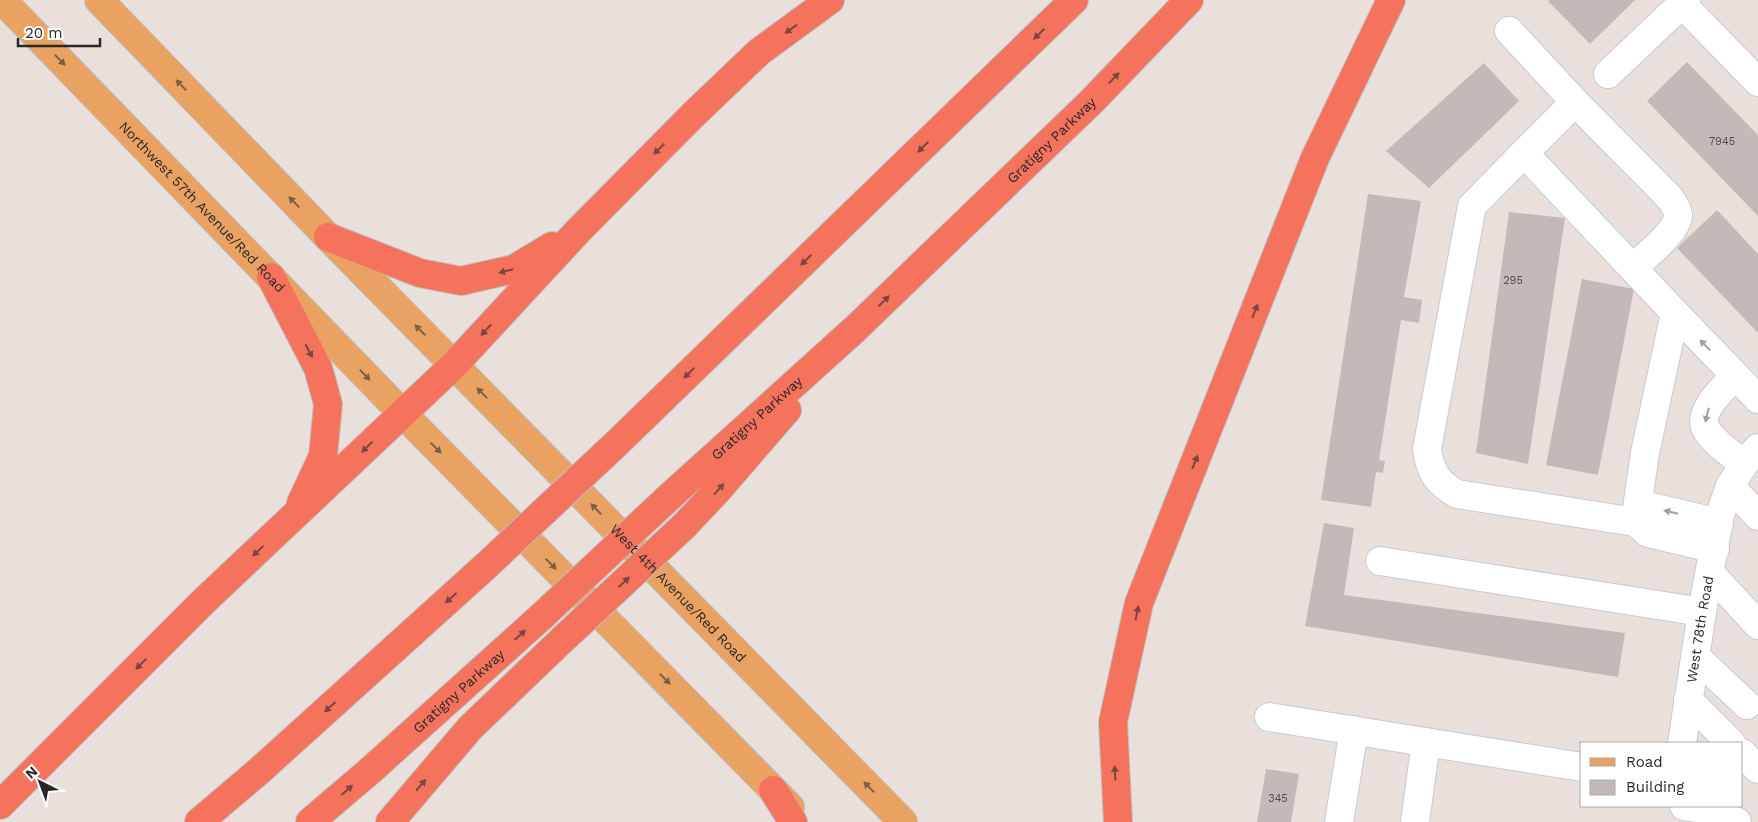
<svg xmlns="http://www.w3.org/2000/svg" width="1758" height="822" viewBox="0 0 1758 822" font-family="'Work Sans',sans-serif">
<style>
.building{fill:#c3bab8}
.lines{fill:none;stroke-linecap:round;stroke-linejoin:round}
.minor-casing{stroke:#c4cbd2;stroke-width:30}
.major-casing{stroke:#bfbfbf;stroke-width:30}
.highway-casing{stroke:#bfbfbf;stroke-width:30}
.minor{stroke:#fff;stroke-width:28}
.major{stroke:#e9a262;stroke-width:28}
.highway{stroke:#f5725c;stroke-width:28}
.highway-bridge-casing{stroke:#bfbfbf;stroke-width:30;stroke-linecap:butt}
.highway-bridge{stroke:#f5725c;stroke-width:28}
.oneway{fill:#7b463d}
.oneway2{fill:#7f5f43}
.oneway3{fill:#9f9f9f}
.labels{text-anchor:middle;stroke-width:4;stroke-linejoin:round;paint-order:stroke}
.number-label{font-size:11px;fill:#504d4d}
.street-label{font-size:14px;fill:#292929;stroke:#fff}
</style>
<rect width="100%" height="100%" fill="#eae0db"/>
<g class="building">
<path d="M1550 0H1635L1590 44 1548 1Z"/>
<path d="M1687 62 1758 135V216L1647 101Z"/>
<path d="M1484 63 1519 101 1429 188 1386 151Z"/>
<path d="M1368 194 1421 201 1404 297 1422 300 1419 323 1401 320 1379 460 1385 461 1383 473 1376 472 1371 507 1321 500Z"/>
<path d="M1717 210 1758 254V333L1677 248Z"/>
<path d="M1509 212 1565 218 1528 464 1476 453Z"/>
<path d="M1582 279 1634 289 1598 475 1546 465Z"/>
<path d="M1324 523 1354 528 1344 595 1625 633 1618 677 1305 626Z"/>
<path d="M1266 769 1299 774 1291 822H1257Z"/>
</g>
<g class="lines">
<defs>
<g id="minor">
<path d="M1682 4 1758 82"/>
<path d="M1509 31 1575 102"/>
<path d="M1608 74 1686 0"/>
<path d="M1524 153 1675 313 1645 453 1635 522 1457 494C1437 483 1430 471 1427 449L1472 206Z"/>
<path d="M1524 153 1575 102 1668 196C1672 201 1677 207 1678 214 1679 231 1645 256 1633 268"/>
<path d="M1675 313 1758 399"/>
<path d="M1735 376C1724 387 1697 412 1706 429 1712 441 1734 456 1744 464"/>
<path d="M1730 486 1758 516"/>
<path d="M1715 549 1648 533 1635 522 1651 507 1719 523"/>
<path d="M1380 561 1702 612"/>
<path d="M1710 573 1758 625"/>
<path d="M1695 656 1747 705"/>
<path d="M1688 700 1731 743"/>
<path d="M1269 717 1582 767"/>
<path id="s1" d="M1682 743 1702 612 1720 515 1730 486 1744 464 1758 448"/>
<path d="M1742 753 1758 769"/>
<path d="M1684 806 1716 811 1737 822"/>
<path d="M1339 822 1354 730"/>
<path d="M1415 822 1426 742"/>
</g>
<g id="major">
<path id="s2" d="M2 0 402 413 790 807"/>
<path id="s3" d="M99 0 328 237 903 822"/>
</g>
<g id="highway">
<path d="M328 237 420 273 461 281 514 269 552 246"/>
<path d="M271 277 318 368 328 404 323 456 301 503"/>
<path d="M617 443 1074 0"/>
<path id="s4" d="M667 499 855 329 1091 102 1189 0"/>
<path d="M685 525 717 491 787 410"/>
<path d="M773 790 793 822"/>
<path d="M0 805 204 601 454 365 579 230 693 115 759 52 830 0"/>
<path d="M199 822 259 771 487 565"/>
<path id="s5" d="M310 822 372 769 542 616"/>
<path d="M390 822 470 728 563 639"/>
<path d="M1118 822 1113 722 1139 603 1315 158 1391 0"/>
</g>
</defs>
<use href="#minor" class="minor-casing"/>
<use href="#major" class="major-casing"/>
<use href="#highway" class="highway-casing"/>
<use href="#minor" class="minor"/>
<use href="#major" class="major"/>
<use href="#highway" class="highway"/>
<defs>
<g id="highway-bridge">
<path d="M487 565 617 443"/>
<path d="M542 616 667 499"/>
<path d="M563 639 685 525"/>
</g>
</defs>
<use href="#highway-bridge" class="highway-bridge-casing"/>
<use href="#highway-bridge" class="highway-bridge"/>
</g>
<defs><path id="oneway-solid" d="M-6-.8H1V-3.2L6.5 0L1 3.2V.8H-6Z" transform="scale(1.25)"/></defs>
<g class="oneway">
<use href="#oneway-solid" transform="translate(791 29) rotate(144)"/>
<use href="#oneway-solid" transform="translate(1039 34) rotate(136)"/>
<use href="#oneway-solid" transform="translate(1114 78) rotate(-46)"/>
<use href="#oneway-solid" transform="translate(923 147) rotate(136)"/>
<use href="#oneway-solid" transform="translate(659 149) rotate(135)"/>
<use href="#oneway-solid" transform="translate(806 260) rotate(136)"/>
<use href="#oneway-solid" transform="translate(506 271) rotate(166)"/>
<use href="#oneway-solid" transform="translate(884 301) rotate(-44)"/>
<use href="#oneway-solid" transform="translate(1255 311) rotate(-68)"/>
<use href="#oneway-solid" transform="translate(486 330) rotate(133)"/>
<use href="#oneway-solid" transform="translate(309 351) rotate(63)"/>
<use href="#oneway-solid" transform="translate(689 373) rotate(136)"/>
<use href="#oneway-solid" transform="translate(367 447) rotate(136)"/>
<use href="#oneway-solid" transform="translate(1195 462) rotate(-68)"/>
<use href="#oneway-solid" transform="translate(719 489) rotate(-48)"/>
<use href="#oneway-solid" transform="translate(258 551) rotate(137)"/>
<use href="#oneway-solid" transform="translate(624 582) rotate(-43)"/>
<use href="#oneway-solid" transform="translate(451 598) rotate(138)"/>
<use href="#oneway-solid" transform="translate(1137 613) rotate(-78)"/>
<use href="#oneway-solid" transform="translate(520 635) rotate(-42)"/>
<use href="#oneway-solid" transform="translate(141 664) rotate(135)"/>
<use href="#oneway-solid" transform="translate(330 707) rotate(138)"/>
<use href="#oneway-solid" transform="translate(1115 773) rotate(-93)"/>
<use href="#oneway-solid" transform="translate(421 785) rotate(-49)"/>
<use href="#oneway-solid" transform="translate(347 790) rotate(-41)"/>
</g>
<g class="oneway2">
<use href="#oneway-solid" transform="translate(60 60) rotate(46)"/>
<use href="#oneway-solid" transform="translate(181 85) rotate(-134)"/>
<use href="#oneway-solid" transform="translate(294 202) rotate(-134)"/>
<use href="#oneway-solid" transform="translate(420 330) rotate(-135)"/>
<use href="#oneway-solid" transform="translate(365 375) rotate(46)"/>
<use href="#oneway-solid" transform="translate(482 393) rotate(-134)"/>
<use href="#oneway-solid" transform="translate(436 448) rotate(45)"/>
<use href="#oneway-solid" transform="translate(596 509) rotate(-134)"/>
<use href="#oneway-solid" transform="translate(551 564) rotate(45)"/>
<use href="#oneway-solid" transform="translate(665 679) rotate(45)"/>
<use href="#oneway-solid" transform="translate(869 787) rotate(-134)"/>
</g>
<g class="oneway3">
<use href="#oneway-solid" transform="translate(1705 345) rotate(-134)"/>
<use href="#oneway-solid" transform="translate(1707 415) rotate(104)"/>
<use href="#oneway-solid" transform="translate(1671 512) rotate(-167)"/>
</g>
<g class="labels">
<g class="number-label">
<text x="1722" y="145">7945</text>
<text x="1513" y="284">295</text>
<text x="1278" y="802">345</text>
</g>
<g class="street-label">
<text dy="5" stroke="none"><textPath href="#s4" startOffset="526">Gratigny Parkway</textPath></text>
<text dy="5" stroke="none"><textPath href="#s2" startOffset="288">Northwest 57th Avenue/Red Road</textPath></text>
<text dy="5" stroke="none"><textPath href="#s4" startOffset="121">Gratigny Parkway</textPath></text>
<text dy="5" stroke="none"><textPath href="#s3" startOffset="829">West 4th Avenue/Red Road</textPath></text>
<text dy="5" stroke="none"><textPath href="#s1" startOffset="115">West 78th Road</textPath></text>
<text dy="5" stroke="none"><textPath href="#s5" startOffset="198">Gratigny Parkway</textPath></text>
</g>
</g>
<rect x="1580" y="742" width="162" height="65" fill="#ffffff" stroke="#a9a9a9"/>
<rect x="1590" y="758" width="25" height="8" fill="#e9a262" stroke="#a9a9a9"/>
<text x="1626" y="767" font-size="15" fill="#292929">Road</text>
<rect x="1590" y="780" width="25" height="15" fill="#c3bab8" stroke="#a9a9a9"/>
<text x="1626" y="792" font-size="15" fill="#292929">Building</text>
<g transform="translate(40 782) rotate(318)" stroke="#ffffff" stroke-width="4" paint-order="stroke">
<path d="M0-4L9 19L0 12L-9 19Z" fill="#292929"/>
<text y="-8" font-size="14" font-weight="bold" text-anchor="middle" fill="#292929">N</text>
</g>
<path d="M18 38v8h82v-8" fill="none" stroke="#292929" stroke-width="2.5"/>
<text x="25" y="38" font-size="15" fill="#292929" stroke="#ffffff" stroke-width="4" paint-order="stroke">20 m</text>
</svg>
